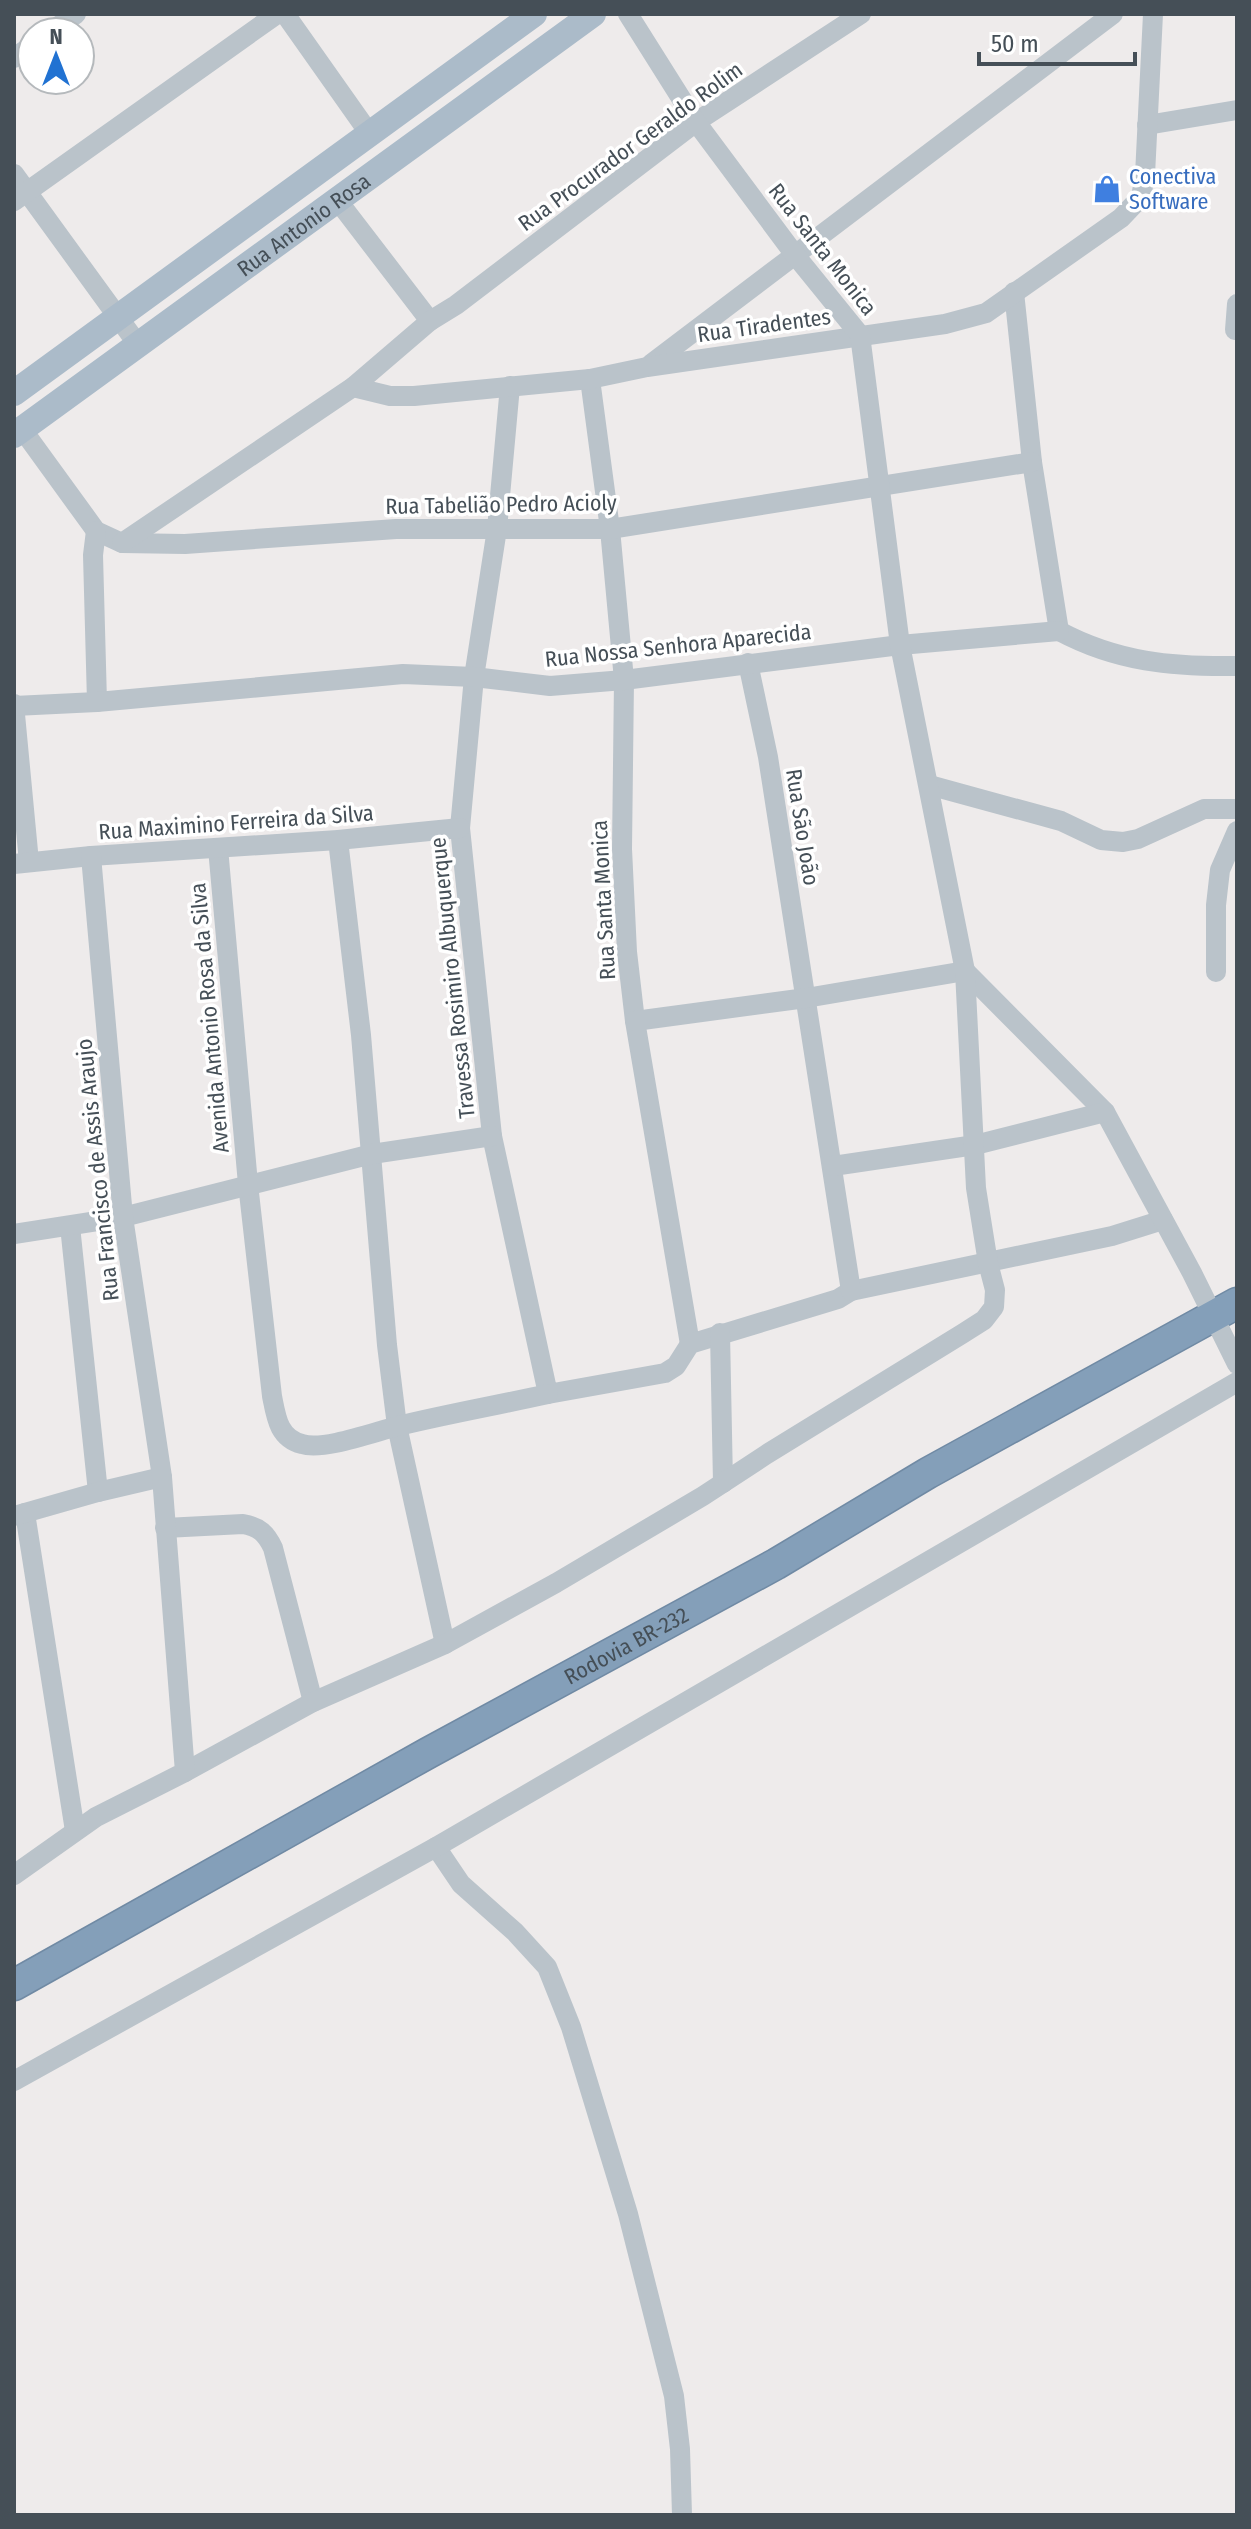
<svg xmlns="http://www.w3.org/2000/svg" width="1251" height="2529" viewBox="0 0 1251 2529" font-family="'Fira Sans Condensed',sans-serif">
<style>
.lines{fill:none;stroke-linecap:round;stroke-linejoin:round}
.highway-casing{stroke:#708aa4;stroke-width:33}
.minor{stroke:#bac3ca;stroke-width:20}
.major{stroke:#abbbc9;stroke-width:26}
.highway{stroke:#849fb9;stroke-width:30}
.labels{text-anchor:middle;stroke-width:7;stroke-linejoin:round;paint-order:stroke}
.street-label{font-size:22px;fill:#454f57;stroke:#fff}
.shop-label{font-size:22px;fill:#366cbe;stroke:#fff;text-anchor:start}
</style>
<rect width="100%" height="100%" fill="#eeebeb"/>
<g class="lines">
<defs>
<g id="highway">
<path id="s2" d="M14 1985 428 1753 776 1564 928 1473 1237 1303"/>
</g>
</defs>
<use href="#highway" class="highway-casing"/>
<g class="minor">
<path d="M285 14 369 133"/>
<path d="M50 32 76 14"/>
<path d="M14 58 32 45"/>
<path d="M1147 125 1237 110"/>
<path d="M14 174 139 346"/>
<path d="M14 201 277 14"/>
<path d="M338 201 430 321"/>
<path d="M1014 292 1032 462 1059 631"/>
<path d="M1235 330 1237 304"/>
<path d="M651 364 1113 14"/>
<path d="M590 379 610 529 624 680 622 849 627 952 635 1021 690 1344"/>
<path d="M510 386 497 529 474 677 460 828 492 1136 548 1394 665 1373 676 1366 690 1344 838 1299 851 1291 1112 1236 1163 1220"/>
<path d="M353 387 390 396H414L590 379 647 367 945 324 986 313 1121 218 1141 197 1145 175 1153 14"/>
<path d="M22 429 96 531 122 543 185 544 396 529H610L1032 462"/>
<path d="M96 531 93 555 97 702"/>
<path d="M122 543 353 387 430 321 456 305 696 122 861 14"/>
<path d="M1059 631C1117 662 1172 667 1237 666"/>
<path d="M748 663 768 757 851 1291"/>
<path d="M14 704 29 862"/>
<path d="M14 706 97 702 403 674 474 677 550 686 624 680 900 645 1059 631"/>
<path d="M929 785 1061 821 1101 840 1123 842 1138 839 1204 809H1237"/>
<path d="M338 840 361 1035 387 1345 397 1426 445 1644"/>
<path d="M218 848 248 1184 272 1396C276 1416 278 1438 302 1444 323 1451 374 1432 398 1426 447 1414 498 1405 548 1394"/>
<path d="M14 864 91 856 338 840 460 828"/>
<path d="M965 971 1105 1112 1192 1273 1237 1364"/>
<path d="M1216 972V905L1220 870 1237 831"/>
<path d="M635 1021 806 998 965 971"/>
<path d="M833 1166 975 1145 1105 1112"/>
<path d="M70 1226 98 1492"/>
<path d="M14 1234 123 1217 372 1154 492 1136"/>
<path d="M720 1333 723 1483"/>
<path d="M25 1513 75 1831"/>
<path d="M14 1516 98 1492 162 1477"/>
<path d="M165 1528 243 1524C259 1527 266 1533 273 1548L313 1702"/>
<path d="M185 1772 313 1702 445 1644 556 1583 703 1496 767 1454 962 1334 984 1320 994 1307 995 1290 988 1263 976 1188 965 971 900 645 860 335 795 255 696 122 628 14"/>
<path d="M436 1847 461 1884 515 1932 547 1967 571 2027 628 2214 674 2396 680 2449 682 2515"/>
<path d="M14 1875 96 1817 185 1772 162 1477 123 1217 91 856"/>
<path d="M14 2081 436 1847 1237 1382"/>
</g>
<g class="major">
<path d="M14 393 534 14"/>
<path id="s1" d="M14 435 593 14"/>
</g>
<use href="#highway" class="highway"/>
</g>
<defs>
<symbol id="shop-bare" viewBox="-9 -9 18 18"><path d="M-5-2.5h2.3a2.7 3.5 0 0 1 5.4 0H5L5.5 6h-11ZM-1.5-2.5h3a1.5 2.3 0 0 0-3 0Z" fill="#3f7fe0" stroke="#fff" stroke-width="2.5" paint-order="stroke"/></symbol>
</defs>
<g fill-rule="evenodd">
<use href="#shop-bare" x="1087" y="169" width="40" height="40"/>
</g>
<g class="labels">
<g class="street-label">
<text transform="translate(630 146) rotate(-36)" y="8">Rua Procurador Geraldo Rolim</text>
<text dy="8" stroke="none"><textPath href="#s1" startOffset="358">Rua Antonio Rosa</textPath></text>
<text transform="translate(823 249) rotate(52)" y="8">Rua Santa Monica</text>
<text transform="translate(764 325) rotate(-8)" y="8">Rua Tiradentes</text>
<text transform="translate(501 504) rotate(-1)" y="8">Rua Tabelião Pedro Acioly</text>
<text transform="translate(678 645) rotate(-6)" y="8">Rua Nossa Senhora Aparecida</text>
<text transform="translate(236 822) rotate(-4)" y="8">Rua Maximino Ferreira da Silva</text>
<text transform="translate(803 827) rotate(81)" y="8">Rua São João</text>
<text transform="translate(603 900) rotate(-93)" y="8">Rua Santa Monica</text>
<text transform="translate(452 978) rotate(-96)" y="8">Travessa Rosimiro Albuquerque</text>
<text transform="translate(209 1018) rotate(-95)" y="8">Avenida Antonio Rosa da Silva</text>
<text transform="translate(97 1170) rotate(-96)" y="8">Rua Francisco de Assis Araujo</text>
<text dy="8" stroke="none"><textPath href="#s2" startOffset="700">Rodovia BR-232</textPath></text>
</g>
<g class="shop-label">
<text x="1129" y="184">Conectiva<tspan x="1129" dy="25">Software</tspan></text>
</g>
</g>
<rect width="1251" height="2529" fill="none" stroke="#454f57" stroke-width="32"/>
<g transform="translate(56 56)"><circle r="38" fill="#ffffff" stroke="#b5b9bc" stroke-width="2"/>
<path d="M0-6L14 30L0 20L-14 30Z" fill="#2172d2"/>
<text y="-12" font-size="22" font-weight="bold" text-anchor="middle" fill="#454f57">N</text>
</g>
<path d="M979 52v12h156v-12" fill="none" stroke="#454f57" stroke-width="4"/>
<text x="991" y="52" font-size="24" fill="#454f57" stroke="#ffffff" stroke-width="6" paint-order="stroke">50 m</text>
</svg>
